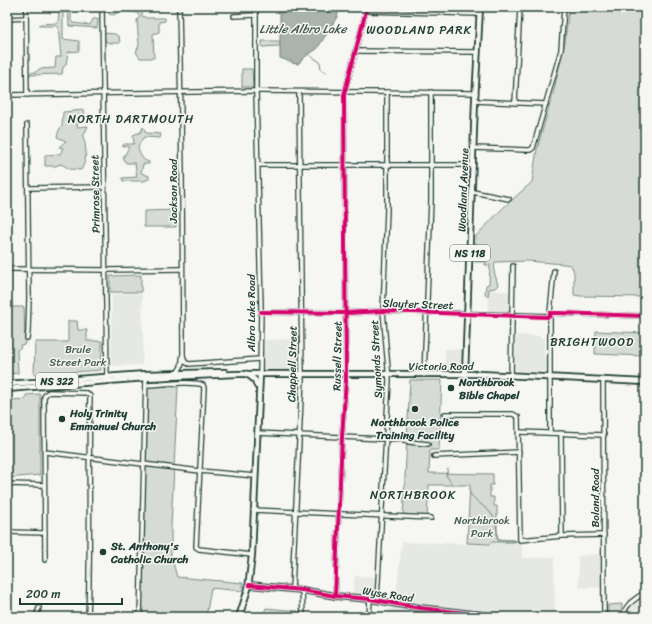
<svg xmlns="http://www.w3.org/2000/svg" width="652" height="624" viewBox="0 0 652 624" font-family="Sriracha,sans-serif">
<style>
.built{fill:#e6e8e4}
.green{fill:#d6dbd6;stroke:#7a8c85}
.water{fill:#aab3ae;stroke:#72847d}
.lines{fill:none;stroke-linecap:round;stroke-linejoin:round}
.stream{stroke:#72847d;stroke-width:1}
.minor-casing{stroke:#1f3d34;stroke-width:6}
.major-casing{stroke:#1f3d34;stroke-width:8}
.minor{stroke:#f6f6f2;stroke-width:3.5}
.major{stroke:#f6f6f2;stroke-width:4.5}
.cycleway-casing{stroke:#f6f6f2;stroke-width:6}
.cycleway{stroke:#d6006c;stroke-width:4}
.poi-dot{fill:#1f3d34;stroke:#f6f6f2;stroke-width:1.5}
.labels{text-anchor:middle;stroke-width:3;stroke-linejoin:round;paint-order:stroke}
.shield{fill:#f6f6f2;stroke:#60746d;stroke-width:1}
.shield-label{font-size:10px;font-weight:bold;fill:#1f3d34}
.street-label{font-size:11px;fill:#1f3d34;stroke:#f6f6f2}
.park-label{font-size:11px;fill:#445d54;stroke:#f6f6f2}
.poi-label{font-size:11px;font-weight:bold;fill:#1f3d34;stroke:#f6f6f2;text-anchor:start}
.water-label{font-size:12px;font-style:italic;fill:#425a52;stroke:#f6f6f2}
.neighbourhood-label{font-size:12px;letter-spacing:1px;fill:#1f3d34;stroke:#f6f6f2}
</style>
<rect width="100%" height="100%" fill="#f6f6f2"/>
<filter id="ink" filterUnits="userSpaceOnUse"><feTurbulence type="fractalNoise" baseFrequency=".025" numOctaves="2"/><feDisplacementMap in="SourceGraphic" scale="8" xChannelSelector="R" yChannelSelector="G"/><feConvolveMatrix kernelMatrix="1 2 1 2 8 2 1 2 1" color-interpolation-filters="sRGB"/></filter>
<g filter="url(#ink)">
<g class="built">
<path d="M489 290 512 292 511 313 488 312Z"/>
<path d="M142 293 143 346 142 365 111 366 112 294Z"/>
<path d="M516 335 540 336V338H545L544 357 549 358 548 372 515 371Z"/>
<path d="M300 339 298 371 263 370 265 340Z"/>
<path d="M445 349H466L465 374H445Z"/>
<path d="M402 542 490 544V542H514L522 543V558L554 557 555 617H388L389 609 395 603Z"/>
<path d="M604 553V587L579 588 578 556Z"/>
<path d="M355 576 375 577 374 596 353 594Z"/>
<path d="M645 597V617H631L630 608Z"/>
</g>
<g class="green">
<path d="M49 7 60 10 66 7H78L83 9 86 7H98V10L71 11V21L73 23 90 25 93 19H98L97 28 69 26 68 12 63 13V39L79 41V51L68 52 66 65 63 67 62 74 30 75V73L36 72 39 69 55 68 56 57H61L58 26H39L40 24 58 23 59 12H49Z"/>
<path d="M139 7 142 10V16L147 18H165V21L159 22V32L153 34 154 58H140L136 52 139 45 137 20 140 17 136 12 120 11 114 15 109 14 107 9Z"/>
<path d="M569 7H645V297L580 296 574 295V272L571 265 564 264 528 261 495 262 494 271 498 285 495 288 489 289 488 296 485 294 486 285 489 284 490 265H485L486 262H475L476 236 503 208 532 182 537 149 554 90 565 41Z"/>
<path d="M104 33 115 34 119 37 120 43H110L105 41Z"/>
<path d="M262 41H280V46L262 47Z"/>
<path d="M242 69H252L253 87H242Z"/>
<path d="M84 110 85 117 78 119 77 127 88 126 83 137C87 146 87 161 81 170L70 169 61 164 55 166H45V155L60 154 63 148 59 147 66 141 57 137 59 130 62 126 63 112Z"/>
<path d="M143 127 146 133 161 134 160 138 144 137C136 147 137 150 144 160L149 162V164H143L141 173 149 176V179L144 181H123L122 178 137 177 135 163H126L123 158 129 147 122 146 125 144H134L133 135 141 132Z"/>
<path d="M176 210V227H144V211Z"/>
<path d="M7 273H10V307H24L25 344 20 345 21 347 17 350 18 373 7 374Z"/>
<path d="M141 275V292H110V276Z"/>
<path d="M68 321H77L78 330H87V341H102L101 370 34 375 35 342H68Z"/>
<path d="M596 331 645 333V356L595 354Z"/>
<path d="M410 380H442L439 450H430L429 473 493 474V485H490V497H494V506H497V539L515 540 516 541 514 542H491L490 544 467 543 470 485H429L427 518 403 517Z"/>
<path d="M147 386 178 387 171 526V555L177 577 243 583 242 591 211 588 206 617H142Z"/>
<path d="M7 393H9V396H11L12 400 26 399V395L40 394V475L7 478Z"/>
<path d="M622 604 621 617H608V605Z"/>
<path d="M266 608 298 611V617H262Z"/>
</g>
<path class="water" d="M280 7H340L337 17 317 49 306 56 298 64 292 63 291 61H288L280 58Z"/>
<g class="lines">
<g class="stream">
<path d="M308 54 320 62 321 69 326 72"/>
<path d="M448 469 446 475 452 484"/>
<path d="M470 493C476 504 492 509 495 521 497 527 497 534 498 540L500 541H517"/>
</g>
<defs>
<g id="minor">
<path d="M26 7 27 95"/>
<path d="M102 7 107 378"/>
<path d="M256 7V91L261 308 260 374"/>
<path d="M366 11 480 14"/>
<path d="M234 16 256 15"/>
<path d="M7 19 26 18"/>
<path d="M355 51 478 52"/>
<path d="M7 95 256 91 476 93"/>
<path d="M475 101 546 104"/>
<path d="M515 103 520 7"/>
<path d="M474 148 526 150H530L533 148 561 50 564 7"/>
<path d="M258 165H473"/>
<path d="M28 188 104 187"/>
<path d="M473 192 509 199"/>
<path d="M7 269 105 270 182 269"/>
<path d="M261 312 346 313 383 311 550 316"/>
<path d="M550 313 645 316"/>
<path d="M27 338 28 332 29 298 27 125"/>
<path d="M183 355 185 362 189 364 260 359"/>
<path d="M177 373 181 367 183 354 182 173 179 7"/>
<path d="M424 375 431 200V92"/>
<path d="M511 376 513 266"/>
<path d="M603 380 604 617"/>
<path d="M146 385C160 385 191 380 203 385L204 388 196 547 199 549 252 555"/>
<path d="M445 414H513L518 417 520 540 562 536 604 535"/>
<path d="M519 432 604 435"/>
<path d="M257 433 404 440 409 442 428 444"/>
<path d="M550 433V313L554 271"/>
<path d="M561 433 562 536"/>
<path d="M45 452 200 471 255 476"/>
<path d="M434 456 519 452"/>
<path d="M7 484 44 485"/>
<path d="M253 510 431 518"/>
<path d="M7 532 45 533"/>
<path d="M45 560 44 397 46 394 49 392 87 393 90 396C88 470 91 543 88 617"/>
<path d="M292 589 302 378 299 92"/>
<path d="M302 590 303 617"/>
<path d="M335 596 342 437 346 380 344 95 367 7"/>
<path d="M377 600 389 380 383 311 387 210V92"/>
<path d="M36 617 39 608"/>
<path d="M140 617 146 376"/>
<path d="M369 617 370 599"/>
<path d="M624 617C623 605 636 599 645 592"/>
</g>
<g id="major">
<path d="M247 374 255 380 257 386"/>
<path d="M465 375 475 101 480 7"/>
<path d="M7 384 146 374 225 372"/>
<path d="M7 389 146 378 237 374H480L645 382"/>
<path d="M249 585 302 590 335 596 370 599 420 608 500 617"/>
<path d="M239 617 248 589 252 555 260 374"/>
</g>
</defs>
<use href="#minor" class="minor-casing"/>
<use href="#major" class="major-casing"/>
<use href="#minor" class="minor"/>
<use href="#major" class="major"/>
<defs>
<g id="cycleway">
<path d="M261 312 346 313 383 311 547 317 550 316V313H560L645 316"/>
<path d="M249 585 302 590 335 596 370 599 420 608 500 617"/>
<path d="M335 596 342 437 346 380 344 95 367 7"/>
</g>
</defs>
<use href="#cycleway" class="cycleway-casing"/>
<use href="#cycleway" class="cycleway"/>
</g>
</g>
<g class="poi-dot">
<circle cx="451" cy="388" r="4"/>
<circle cx="415" cy="409" r="4"/>
<circle cx="62" cy="419" r="4"/>
<circle cx="103" cy="552" r="4"/>
</g>
<g class="labels">
<g class="shield">
<rect x="450" y="245" width="40" height="16" rx="3"/>
<rect x="36" y="373" width="42" height="16" rx="3"/>
</g>
<g class="shield-label">
<text x="470" y="257">NS 118</text>
<text x="57" y="385">NS 322</text>
</g>
<g class="street-label">
<text transform="translate(463 190) rotate(-88)" y="4">Woodland Avenue</text>
<text transform="translate(173 191) rotate(-90)" y="4">Jackson Road</text>
<text transform="translate(95 194) rotate(-91)" y="4">Primrose Street</text>
<text transform="translate(418 304) rotate(2)" y="4">Slayter Street</text>
<text transform="translate(251 313) rotate(-90)" y="4">Albro Lake Road</text>
<text transform="translate(337 356) rotate(-89)" y="4">Russell Street</text>
<text transform="translate(376 359) rotate(-93)" y="4">Symonds Street</text>
<text transform="translate(292 364) rotate(-89)" y="4">Chappell Street</text>
<text x="441" y="370">Victoria Road</text>
<text transform="translate(595 498) rotate(-90)" y="4">Boland Road</text>
<text transform="translate(388 594) rotate(9)" y="4">Wyse Road</text>
</g>
<g class="park-label">
<text x="78" y="353">Brule<tspan x="78" dy="13">Street Park</tspan></text>
<text x="482" y="524">Northbrook<tspan x="482" dy="13">Park</tspan></text>
</g>
<g class="poi-label">
<text x="459" y="386">Northbrook<tspan x="459" dy="13">Bible Chapel</tspan></text>
<text x="70" y="417">Holy Trinity<tspan x="70" dy="13">Emmanuel Church</tspan></text>
<text x="415" y="426" text-anchor="middle">Northbrook Police<tspan x="415" dy="13">Training Facility</tspan></text>
<text x="111" y="550">St. Anthony's<tspan x="111" dy="13">Catholic Church</tspan></text>
</g>
<g class="water-label">
<text x="303" y="33">Little Albro Lake</text>
</g>
<g class="neighbourhood-label">
<text x="419" y="34">WOODLAND PARK</text>
<text x="131" y="123">NORTH DARTMOUTH</text>
<text x="592" y="346">BRIGHTWOOD</text>
<text x="413" y="499">NORTHBROOK</text>
</g>
</g>
<rect width="652" height="624" fill="none" stroke="#f6f6f2" stroke-width="24"/>
<rect x="12" y="12" width="628" height="600" fill="none" stroke="#1f3d34" stroke-width="1.5" filter="url(#ink)"/>
<path d="M20 598v6h102v-6" fill="none" stroke="#1f3d34" stroke-width="2"/>
<text x="26" y="598" font-size="12" fill="#1f3d34" stroke="#f6f6f2" stroke-width="3" paint-order="stroke">200 m</text>
</svg>
